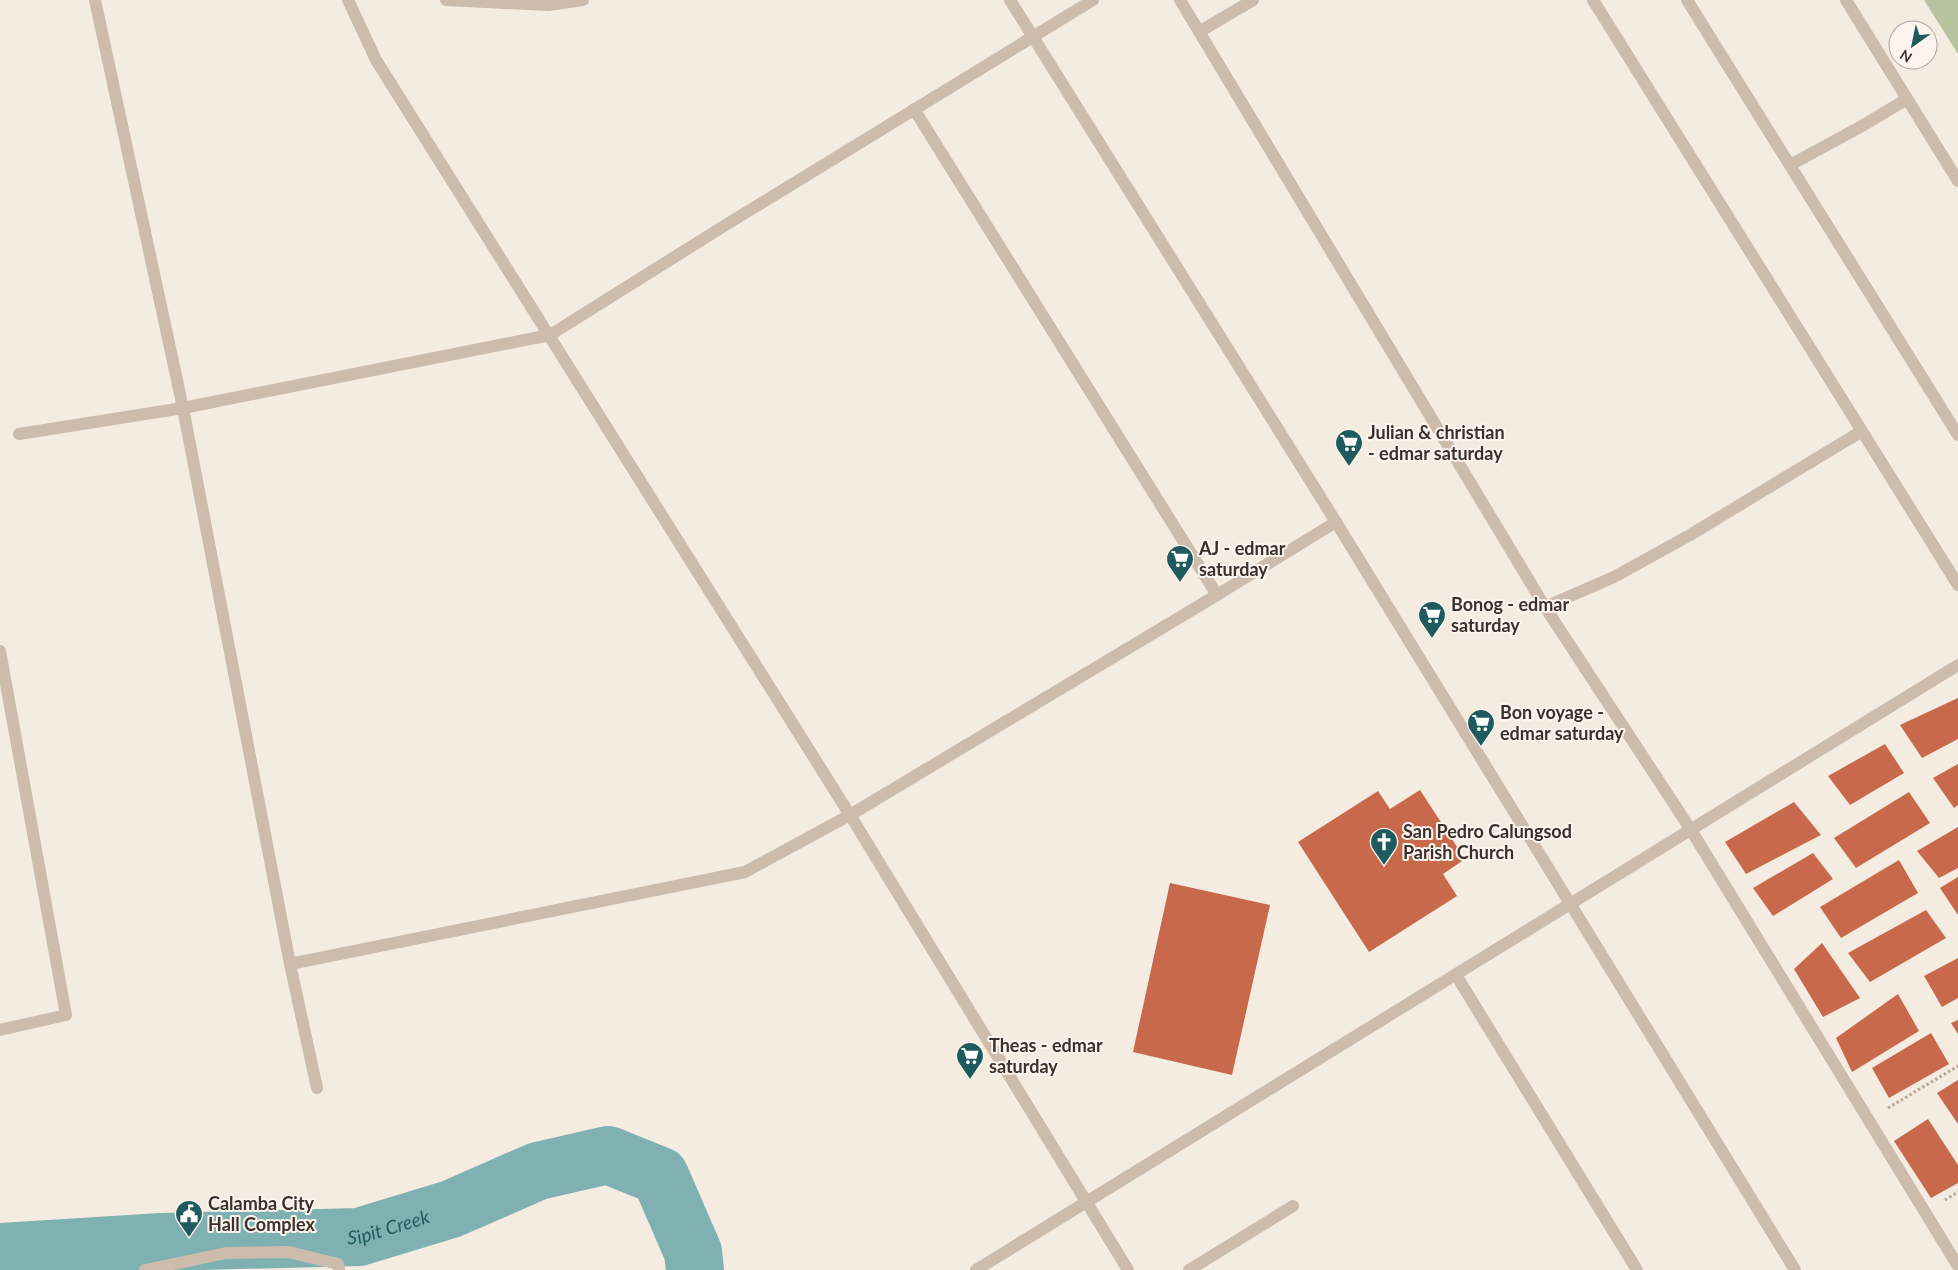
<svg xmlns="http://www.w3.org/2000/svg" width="1958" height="1270" viewBox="0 0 1958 1270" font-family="Lato,sans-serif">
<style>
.green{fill:#b8c4a0}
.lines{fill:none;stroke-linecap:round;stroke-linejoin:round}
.river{stroke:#7fb0b2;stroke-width:58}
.building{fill:#c8694b}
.path{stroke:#b9a596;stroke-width:3;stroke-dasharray:2.5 2.5;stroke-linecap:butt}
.lane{stroke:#cdbbac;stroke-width:12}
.street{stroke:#cdbbac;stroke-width:12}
.labels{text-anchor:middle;stroke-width:4;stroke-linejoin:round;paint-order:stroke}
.poi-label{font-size:18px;font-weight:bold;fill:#3b302b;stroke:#fbf5ee;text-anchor:start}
.water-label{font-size:19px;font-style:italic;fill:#1f5a5e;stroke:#fbf5ee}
</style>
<rect width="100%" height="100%" fill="#f4ebe1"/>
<path class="green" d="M1924 0H1958V54Z"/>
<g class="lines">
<path class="river" id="s1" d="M0 1252 162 1242 359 1237 451 1209 538 1171 608 1155 660 1176 693 1252 695 1270"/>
</g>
<g class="building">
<path d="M1958 698V739L1922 758 1900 725Z"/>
<path d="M1885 744 1904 773 1850 805 1828 776Z"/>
<path d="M1958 764V805L1954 808 1933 778Z"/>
<path d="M1420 790 1465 859 1443 874 1457 896 1369 952 1298 842 1378 791 1390 809Z"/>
<path d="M1909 792 1930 823 1856 868 1834 838Z"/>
<path d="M1794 802 1821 835 1746 874 1725 842Z"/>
<path d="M1958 827V868L1939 878 1917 851Z"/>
<path d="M1813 853 1833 879 1773 916 1753 888Z"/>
<path d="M1899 860 1918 893 1841 938 1820 907Z"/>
<path d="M1958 877V915L1940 888Z"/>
<path d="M1170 883 1270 905 1232 1075 1133 1052Z"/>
<path d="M1926 910 1946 938 1870 982 1848 953Z"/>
<path d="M1822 943 1860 998 1823 1017 1794 969Z"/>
<path d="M1958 958V998L1942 1007 1924 976Z"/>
<path d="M1898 994 1919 1031 1852 1072 1836 1038Z"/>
<path d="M1958 1020V1034L1951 1023Z"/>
<path d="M1931 1033 1949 1064 1889 1098 1872 1068Z"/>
<path d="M1958 1080V1124L1937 1093Z"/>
<path d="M1928 1119 1958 1165V1183L1931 1198 1894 1141Z"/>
</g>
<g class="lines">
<g class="path">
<path d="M1888 1108 1958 1066"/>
<path d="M1945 1200 1958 1192"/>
</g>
<path class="lane" d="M145 1270 226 1253 289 1252 338 1264 339 1270"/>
<g class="street">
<path d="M95 0 183 408 290 964 317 1088"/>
<path d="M348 0 376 60 850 815 1128 1270"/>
<path d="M446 0 548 5 583 0"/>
<path d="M1010 0 1336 522 1795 1270"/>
<path d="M1180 0 1545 607 1691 830 1958 1266"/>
<path d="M1593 0 1958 585"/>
<path d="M1687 0 1958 435"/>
<path d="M1846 0 1958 181"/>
<path d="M1199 32 1253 0"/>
<path d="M914 109 1217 595 1336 522"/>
<path d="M1790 165 1862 126 1907 99"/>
<path d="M19 434 183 408 550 335 724 226 1093 0"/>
<path d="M1545 607 1614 577 1690 535 1862 431"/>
<path d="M0 651 66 1015 0 1030"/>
<path d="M290 964 745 872 850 815 1217 595"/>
<path d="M1456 975 1637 1270"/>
<path d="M976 1270 1958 665"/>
<path d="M1189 1270 1293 1206"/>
</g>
</g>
<defs>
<symbol id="supermarket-pin" viewBox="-11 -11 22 30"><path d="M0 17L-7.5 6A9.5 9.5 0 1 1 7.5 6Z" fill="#1f5a5e" stroke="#fbf5ee"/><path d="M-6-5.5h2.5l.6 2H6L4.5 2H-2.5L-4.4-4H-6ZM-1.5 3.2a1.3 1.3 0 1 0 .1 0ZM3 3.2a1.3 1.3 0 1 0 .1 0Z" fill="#fff"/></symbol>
<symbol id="church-pin" viewBox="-11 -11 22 30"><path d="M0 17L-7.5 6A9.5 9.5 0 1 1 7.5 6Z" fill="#1f5a5e" stroke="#fbf5ee"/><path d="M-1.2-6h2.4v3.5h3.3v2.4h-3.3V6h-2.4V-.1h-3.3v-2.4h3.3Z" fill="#fff"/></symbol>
<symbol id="civic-pin" viewBox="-11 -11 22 30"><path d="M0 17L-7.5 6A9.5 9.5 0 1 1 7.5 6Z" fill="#1f5a5e" stroke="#fbf5ee"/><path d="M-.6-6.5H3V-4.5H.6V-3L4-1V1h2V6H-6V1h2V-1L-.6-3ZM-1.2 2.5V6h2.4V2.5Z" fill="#fff"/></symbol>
</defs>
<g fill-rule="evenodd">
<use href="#supermarket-pin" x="1333" y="427" width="32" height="43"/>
<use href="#supermarket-pin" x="1164" y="543" width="32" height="43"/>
<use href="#supermarket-pin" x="1416" y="599" width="32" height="43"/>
<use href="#supermarket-pin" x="1465" y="707" width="32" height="43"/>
<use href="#church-pin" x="1368" y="826" width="32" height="43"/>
<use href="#supermarket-pin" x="954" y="1040" width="32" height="43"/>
<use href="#civic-pin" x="173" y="1198" width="32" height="43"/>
</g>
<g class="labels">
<g class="poi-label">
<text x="1368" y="439">Julian &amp; christian<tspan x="1368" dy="21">- edmar saturday</tspan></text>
<text x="1199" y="555">AJ - edmar<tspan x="1199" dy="21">saturday</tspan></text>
<text x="1451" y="611">Bonog - edmar<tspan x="1451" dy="21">saturday</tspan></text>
<text x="1500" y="719">Bon voyage -<tspan x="1500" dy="21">edmar saturday</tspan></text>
<text x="1403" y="838">San Pedro Calungsod<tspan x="1403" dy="21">Parish Church</tspan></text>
<text x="989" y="1052">Theas - edmar<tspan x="989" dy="21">saturday</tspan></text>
<text x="208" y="1210">Calamba City<tspan x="208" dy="21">Hall Complex</tspan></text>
</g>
<g class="water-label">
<text dy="7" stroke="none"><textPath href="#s1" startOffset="390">Sipit Creek</textPath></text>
</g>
</g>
<g transform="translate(1913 45) rotate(213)"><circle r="24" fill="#fbf5ee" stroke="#aea6a0"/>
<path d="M0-4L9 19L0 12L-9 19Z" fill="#1f5a5e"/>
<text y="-8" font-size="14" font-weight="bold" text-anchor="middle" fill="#3b302b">N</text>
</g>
</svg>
